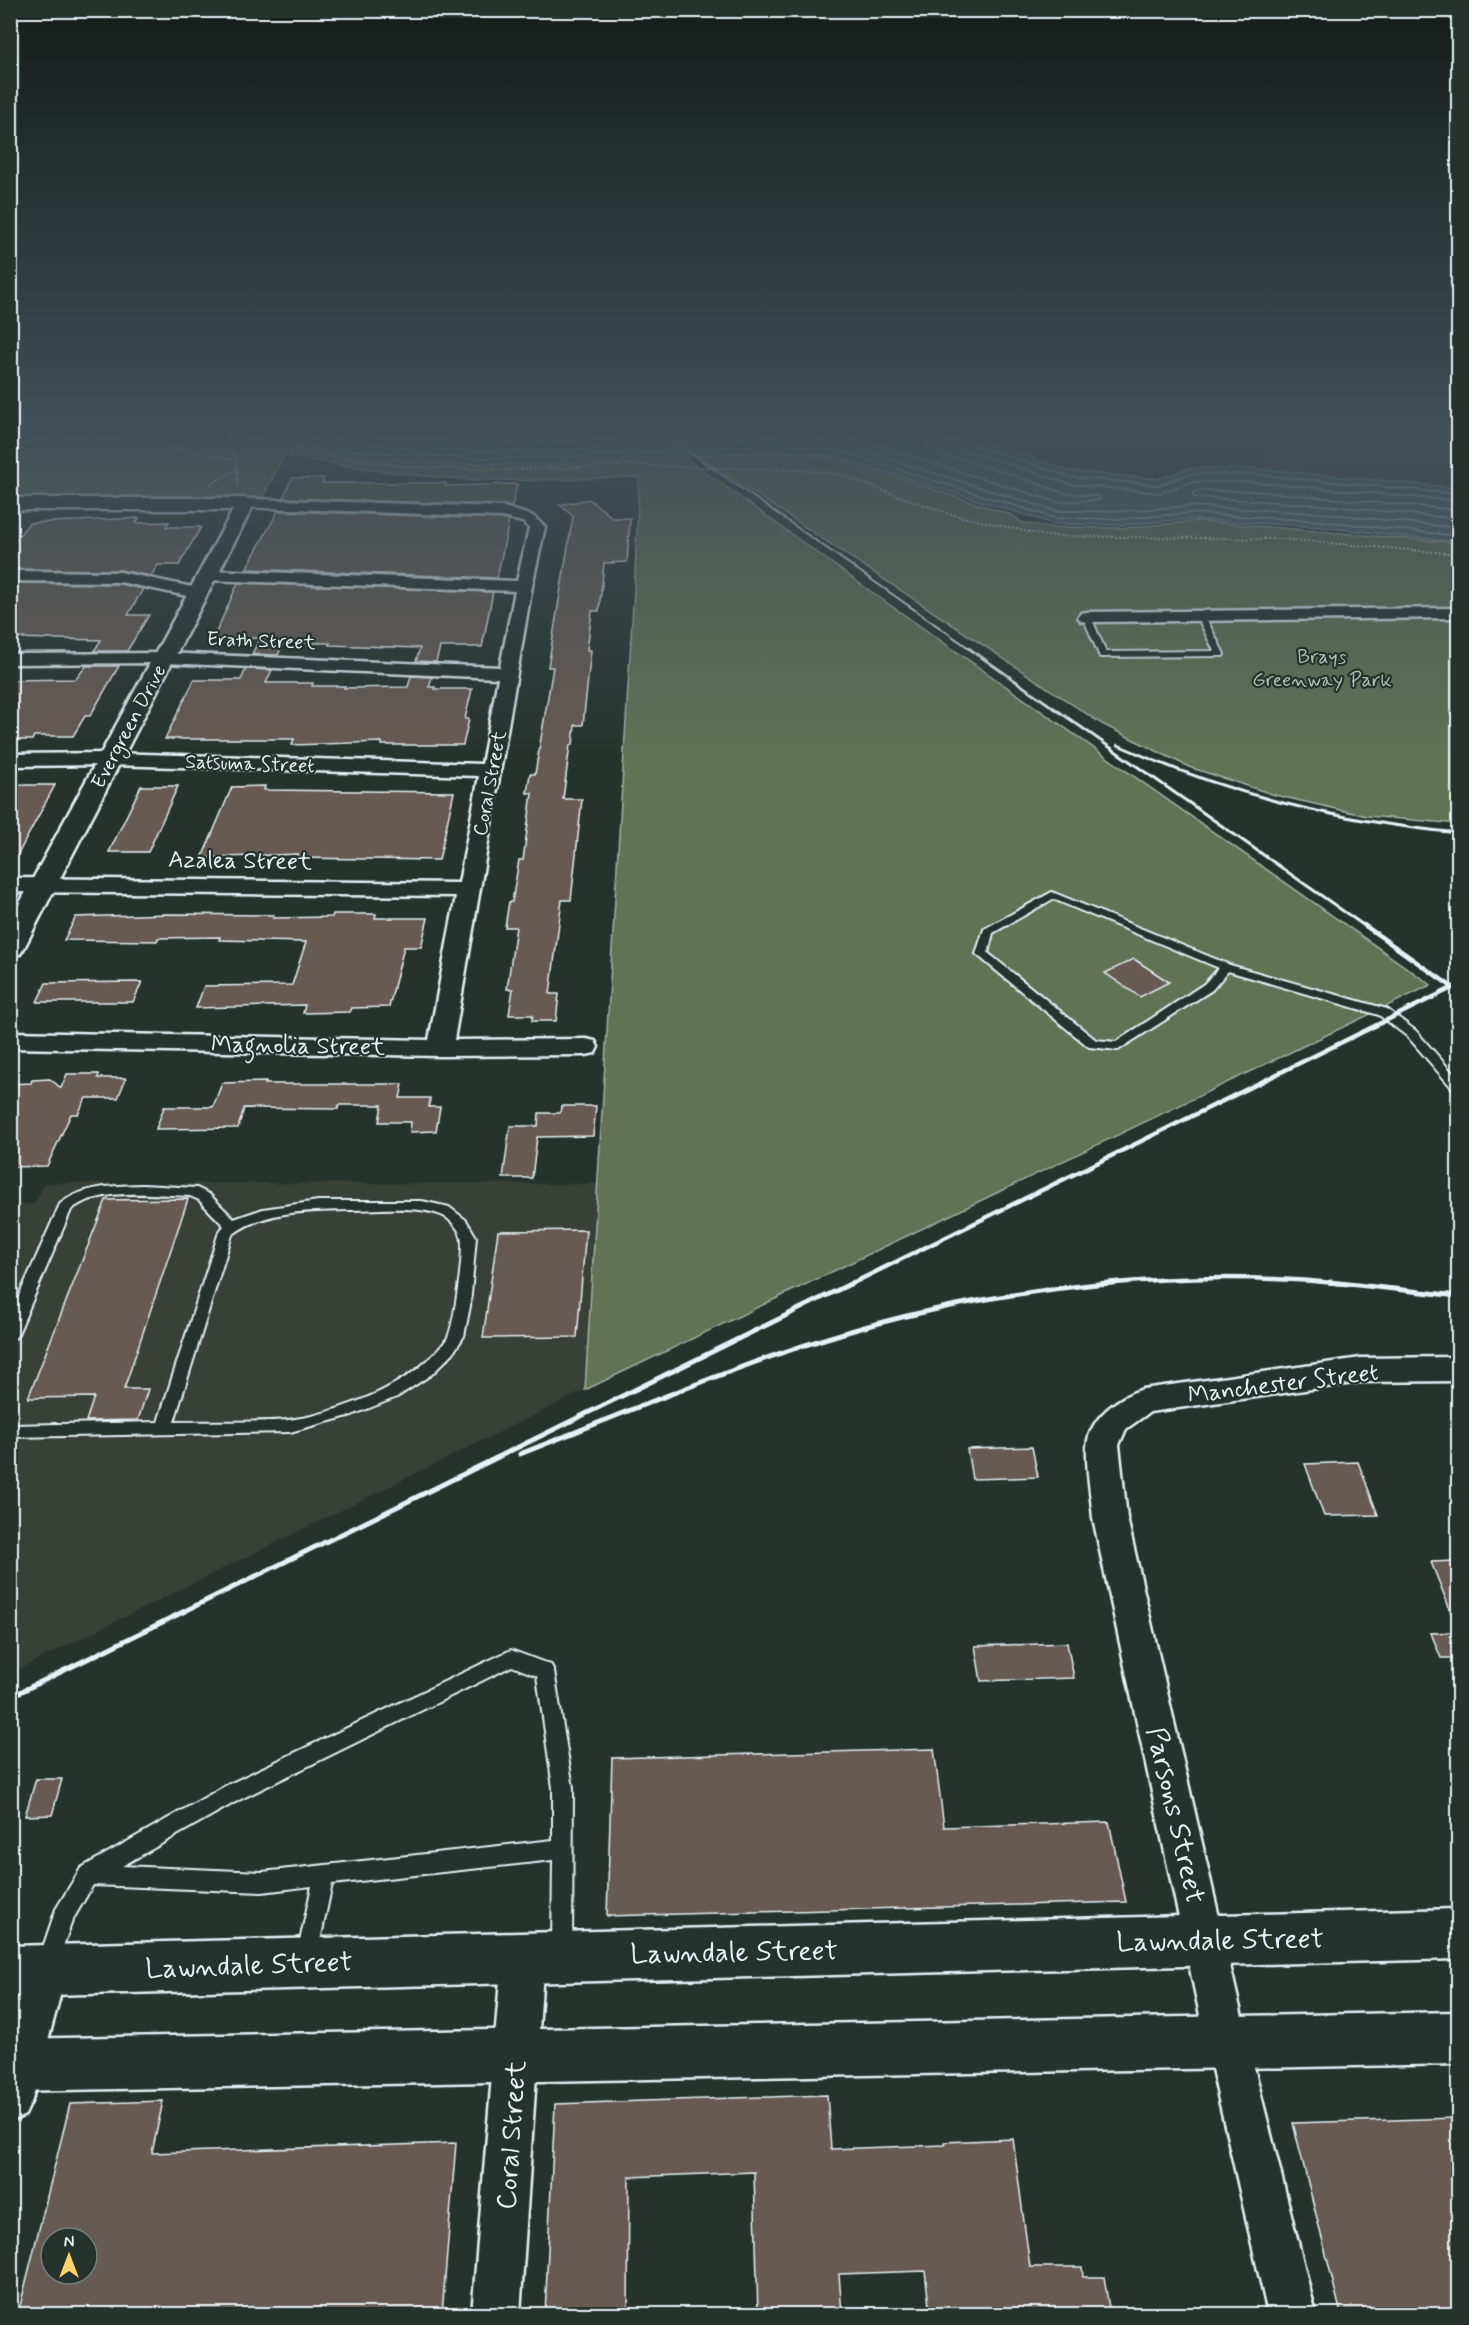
<svg xmlns="http://www.w3.org/2000/svg" width="1469" height="2325" viewBox="0 0 1469 2325" font-family="Mynerve,sans-serif">
<style>
.built{fill:#393f38}
.green{fill:#627254;stroke:#a5b2a6;stroke-width:1.5}
.water{fill:#48686e;stroke:#889fa5;stroke-width:1.5}
.lines{fill:none;stroke-linecap:round;stroke-linejoin:round}
.shore{stroke:#a8bac1;stroke-width:1.5}
.building{fill:#665a52;stroke:#e8f1f8;stroke-width:1.5;fill-rule:evenodd}
.service-casing{stroke:#e8f1f8;stroke-width:4}
.minor-casing{stroke:#e8f1f8;stroke-width:5}
.tertiary-casing{stroke:#e8f1f8;stroke-width:5}
.secondary-casing{stroke:#e8f1f8;stroke-width:5}
.path{stroke:#e8f1f8;stroke-width:2;stroke-dasharray:2 2;stroke-linecap:butt}
.service{fill:#26332d;fill-rule:evenodd}
.minor{fill:#26332d;fill-rule:evenodd}
.tertiary{fill:#26332d;fill-rule:evenodd}
.secondary{fill:#26332d;fill-rule:evenodd}
.rail-far3{stroke:#e8f1f8;stroke-width:2}
.rail-far2{stroke:#e8f1f8;stroke-width:3}
.rail-far1{stroke:#e8f1f8;stroke-width:4.5}
.rail{stroke:#e8f1f8;stroke-width:5}
.labels{text-anchor:middle;stroke-width:4.5;stroke-linejoin:round;paint-order:stroke}
.far-street-label{font-size:20px;fill:#e8f1f8;stroke:#26332d}
.far-park-label{font-size:20px;fill:#b2beb6;stroke:#26332d}
.street-label{font-size:24px;fill:#e8f1f8;stroke:#26332d}
.near-street-label{font-size:28px;fill:#e8f1f8;stroke:#26332d}
</style>
<rect width="100%" height="100%" fill="#26332d"/>
<filter id="ink" filterUnits="userSpaceOnUse"><feTurbulence type="fractalNoise" baseFrequency=".0167" numOctaves="2"/><feDisplacementMap in="SourceGraphic" scale="12" xChannelSelector="R" yChannelSelector="G"/><feConvolveMatrix kernelMatrix="1 2 1 2 8 2 1 2 1" color-interpolation-filters="sRGB"/></filter>
<g filter="url(#ink)">
<g class="built">
<path d="M1280 430H1458V488L1264 470 1268 447 1277 445Z"/>
<path d="M45 1183 598 1184 585 1390 11 1673V1204H34Z"/>
</g>
<g class="green">
<path d="M10 430H385L347 456 470 464H559L683 456 873 593 1431 985 585 1390 635 573 639 477C592 478 544 481 497 480 425 480 354 467 284 455L263 497 11 498Z"/>
<path d="M779 451 837 458 1012 515 1023 523 1051 527 1124 528 1197 521 1458 543V824L1367 816 1275 795 1189 767 1102 724 698 456Z"/>
</g>
<path class="water" d="M261 430H937L1008 449 1070 471 1159 479 1188 468H1251L1458 488V542L1320 527 1189 519 1123 525 1054 524 838 457 780 450 559 464H470L347 456Z"/>
<g class="lines">
<g class="shore">
<path d="M282 430 348 450 470 458H558L780 444 839 451 1055 518 1122 519 1189 513 1321 521 1458 536"/>
<path d="M308 430 350 443 470 451H558L781 436 841 444 1056 511H1122L1190 506 1321 513 1458 528"/>
<path d="M339 430 352 434 470 442H558L730 430"/>
<path d="M805 430 844 435 1057 502 1100 500 1098 496 1064 493 1001 471 941 454 928 444 924 430"/>
<path d="M933 430 935 440 942 445 1004 462 1069 484 1160 493 1191 482H1251L1458 501"/>
<path d="M941 430 942 436 946 439 1006 455 1070 477 1159 485 1189 474H1251L1458 494"/>
<path d="M1458 510 1251 491H1195L1192 494 1194 497 1322 505 1458 519"/>
</g>
</g>
<g class="building">
<path d="M292 478H324L322 483H446L445 486 517 484 512 507 503 505 283 498Z"/>
<path d="M589 499 613 518H630L627 562 604 563 599 611H592L587 650H591L583 725H575L573 745H570L563 799H582L571 900H562L550 994H559L556 1021H532L533 1015H509L513 989H507L516 927H505L509 902H512L519 860H523L532 793H527L530 774H535L553 667H548L573 516 560 505Z"/>
<path d="M278 511 502 519 509 521 497 578 246 569Z"/>
<path d="M139 518 136 523 169 522 166 527H201L179 565H158L151 576 120 570 10 569V547L29 523Z"/>
<path d="M10 583 120 584 143 589 128 615H149L127 651H94L101 640 10 638Z"/>
<path d="M238 583 493 592 482 647H440L436 662 416 661 420 648 329 645 330 643H283L278 655 252 654 260 638 213 639Z"/>
<path d="M86 666H119L90 716H85L73 736H34L32 740H10V680L76 679Z"/>
<path d="M246 669 272 670 266 683H313L312 686H345L344 688 408 687 411 676 432 677 429 687H435L434 689H472L465 719H469L463 745H382V742L292 745 294 739H165L194 680H241Z"/>
<path d="M16 785H55L10 869V794Z"/>
<path d="M141 786H178L148 852H109Z"/>
<path d="M265 786 264 790 454 792 439 860 297 858 298 854 202 858 232 787Z"/>
<path d="M168 914 274 915 273 918 332 917 333 914H376L375 918H428L421 947H404L389 1007 352 1008 350 1012 303 1013 305 1005 196 1008 204 986 292 985 306 942 219 940 220 937 158 938 157 941 64 940 76 917Z"/>
<path d="M1134 959 1169 982 1140 997 1105 973Z"/>
<path d="M142 982 133 1002H37L46 983Z"/>
<path d="M67 1074H99L98 1078H126L118 1098H86L78 1114H71L47 1166 10 1167V1084L31 1083 32 1080 50 1079 61 1088Z"/>
<path d="M266 1082 265 1084H403L400 1098H430L429 1107H440L436 1131 410 1132 411 1122H379L382 1105H339L338 1109 244 1108 238 1128 156 1129 164 1107H213L222 1083Z"/>
<path d="M561 1106H596L593 1136 537 1137 532 1178H503L510 1126H538L539 1113H560Z"/>
<path d="M188 1199 124 1389H148L138 1420 86 1421 94 1397 28 1398 106 1200Z"/>
<path d="M586 1230 577 1337 483 1338 498 1231Z"/>
<path d="M1032 1447 1038 1477 972 1479 967 1449Z"/>
<path d="M1358 1462 1378 1515 1324 1516 1305 1464Z"/>
<path d="M1458 1561V1627H1457L1431 1562Z"/>
<path d="M1458 1632V1658H1441L1431 1633Z"/>
<path d="M1067 1643 1074 1678 981 1681 975 1646Z"/>
<path d="M934 1749 944 1827 1109 1822 1126 1902 607 1916 612 1758Z"/>
<path d="M36 1779H62L52 1815 25 1816Z"/>
<path d="M827 2095 831 2149 945 2145 944 2142 1013 2139 1030 2267H1082L1083 2277H1104L1110 2314H930L925 2271 839 2274 842 2314H758L754 2172 629 2177 628 2314H545L555 2104Z"/>
<path d="M163 2101 152 2153 456 2143 442 2314H18L70 2104ZM51 2238H87V2274H51Z"/>
<path d="M1458 2118V2314H1341L1293 2123Z"/>
</g>
<g class="lines">
<defs>
<g id="service">
<path d="M1201 613 1205 616 1224 654 1223 656 1100 657 1083 617 1087 614 1091 617 1106 652 1214 651 1197 616Z"/>
<path d="M1052 892 1230 965 1387 1009 1416 1031 1458 1079V1090L1453 1089 1408 1037 1379 1015 1228 971 1212 990 1118 1050 1089 1047 976 954 984 929ZM1053 899 1219 968 1204 984 1116 1042 1096 1040 988 953 993 933Z"/>
<path d="M143 1185 197 1188 209 1194 234 1219 263 1209 318 1201H422L449 1207 466 1220 476 1237 470 1306 464 1336 453 1353 432 1374 397 1397 352 1415 290 1432 10 1437V1425L158 1422 219 1232 224 1226 199 1200 190 1196C156 1195 98 1187 71 1210L18 1334 15 1338 10 1340V1316L60 1204C83 1185 115 1186 143 1185ZM348 1210C374 1210 425 1204 447 1218 452 1222 459 1229 461 1236 465 1248 454 1328 447 1339 432 1360 410 1376 387 1388 361 1402 318 1417 288 1420 250 1423 212 1421 174 1422L232 1235C265 1210 308 1211 348 1210Z"/>
<path d="M511 1650 551 1665 554 1671 573 1788 572 1948 569 1955 562 1958 555 1955 552 1948 553 1860 332 1884 317 1955 314 1962 307 1965 300 1962 297 1955 312 1886 262 1892 93 1885 72 1921 55 1969 48 1972 41 1969 38 1962 56 1909 81 1868 225 1786ZM512 1666 537 1676 553 1788V1840L262 1872 122 1866 239 1800Z"/>
</g>
<g id="minor">
<path d="M245 499 503 507 533 516 545 527 532 586 454 1040 586 1039 595 1041 598 1047 595 1053 586 1055 440 1056 10 1048V1032L429 1040 456 896 10 892V878L459 883 479 776 110 765 10 766V754L110 753 482 764 498 678 164 663 10 664V654L164 653 500 667 515 591 207 580 199 575 207 570 517 581 529 528 523 522 502 517 240 507 237 504Z"/>
<path d="M10 571 120 572 197 588 205 593 197 598 120 582 10 581Z"/>
<path d="M1458 608V618L1087 622 1081 621 1078 617 1081 613 1087 612Z"/>
<path d="M1458 1357V1381L1361 1382 1150 1412 1126 1429 1119 1445 1127 1518 1248 2043 1316 2314H1268L1206 2043 1093 1518C1091 1495 1086 1470 1087 1447 1089 1418 1118 1397 1143 1389L1361 1358Z"/>
<path d="M523 1935 538 1941 544 1956 520 2314H472L502 1956 508 1941Z"/>
<path d="M46 1949 61 1955 67 1970 32 2100 25 2115 10 2122V2022L31 1955Z"/>
</g>
<path id="tertiary" d="M10 498H245L252 500 254 504 24 948 20 954 10 956V921L233 510H10Z"/>
<g id="secondary">
<path d="M1458 1909V1959L10 1996V1946Z"/>
<path d="M1458 2012V2064L10 2091V2039Z"/>
</g>
</defs>
<use href="#service" class="service-casing"/>
<use href="#minor" class="minor-casing"/>
<use href="#tertiary" class="tertiary-casing"/>
<use href="#secondary" class="secondary-casing"/>
<g class="path">
<path d="M53 430 60 435 164 447 236 460"/>
<path d="M225 430 270 443 351 459 413 467 500 470 630 465 797 470 837 474 950 514 1046 536 1282 539 1458 554"/>
<path d="M227 432 236 460 238 487"/>
<path d="M10 443H27L60 435"/>
<path d="M210 484 237 470"/>
</g>
<use href="#service" class="service"/>
<use href="#minor" class="minor"/>
<use href="#tertiary" class="tertiary"/>
<use href="#secondary" class="secondary"/>
<path class="rail-far3" d="M658 430 969 648"/>
<g class="rail-far2">
<path d="M967 647 1366 927"/>
<path d="M1118 745C1229 795 1337 821 1458 833"/>
</g>
<g class="rail-far1">
<path d="M1364 925 1458 991"/>
<path d="M851 1284 1458 985"/>
<path d="M1103 1284C1184 1276 1266 1276 1347 1284"/>
</g>
<g class="rail">
<path d="M1330 1282 1458 1296"/>
<path d="M520 1454C653 1402 785 1343 924 1312 989 1297 1053 1288 1118 1282"/>
<path d="M10 1697 854 1282"/>
</g>
</g>
</g>
<linearGradient id="sky" x2="0" y2="1"><stop stop-color="#151c19"/><stop offset="0.57" stop-color="#415057"/><stop offset="1" stop-color="#415057" stop-opacity="0"/></linearGradient>
<rect width="1469" height="756" fill="url(#sky)"/>
<g class="labels">
<g class="far-street-label">
<text transform="translate(261 640) rotate(2)" y="7">Erath Street</text>
<text transform="translate(128 726) rotate(-62)" y="7">Evergreen Drive</text>
<text transform="translate(250 763) rotate(2)" y="7">Satsuma Street</text>
<text transform="translate(489 783) rotate(-79)" y="7">Coral Street</text>
</g>
<g class="far-park-label">
<text x="1322" y="663">Brays<tspan x="1322" dy="23">Greenway Park</tspan></text>
</g>
<g class="street-label">
<text transform="translate(240 860) rotate(1)" y="8">Azalea Street</text>
<text transform="translate(298 1045) rotate(1)" y="8">Magnolia Street</text>
<text transform="translate(1283 1383) rotate(-7)" y="8">Manchester Street</text>
</g>
<g class="near-street-label">
<text transform="translate(1177 1815) rotate(77)" y="10">Parsons Street</text>
<text transform="translate(1220 1939) rotate(-1)" y="10">Lawndale Street</text>
<text transform="translate(734 1951) rotate(-1)" y="10">Lawndale Street</text>
<text transform="translate(249 1964) rotate(-2)" y="10">Lawndale Street</text>
<text transform="translate(510 2135) rotate(-86)" y="10">Coral Street</text>
</g>
</g>
<rect width="1469" height="2325" fill="none" stroke="#26332d" stroke-width="36"/>
<rect x="18" y="18" width="1433" height="2289" fill="none" stroke="#e8f1f8" stroke-width="2" filter="url(#ink)"/>
<g transform="translate(69 2256)"><circle r="28" fill="#26332d" stroke="#747f7e" stroke-width="1.5"/>
<path d="M0-4.5L10 22L0 15L-10 22Z" fill="#ffd166"/>
<text y="-9" font-size="16" font-weight="bold" text-anchor="middle" fill="#e8f1f8">N</text>
</g>
</svg>
